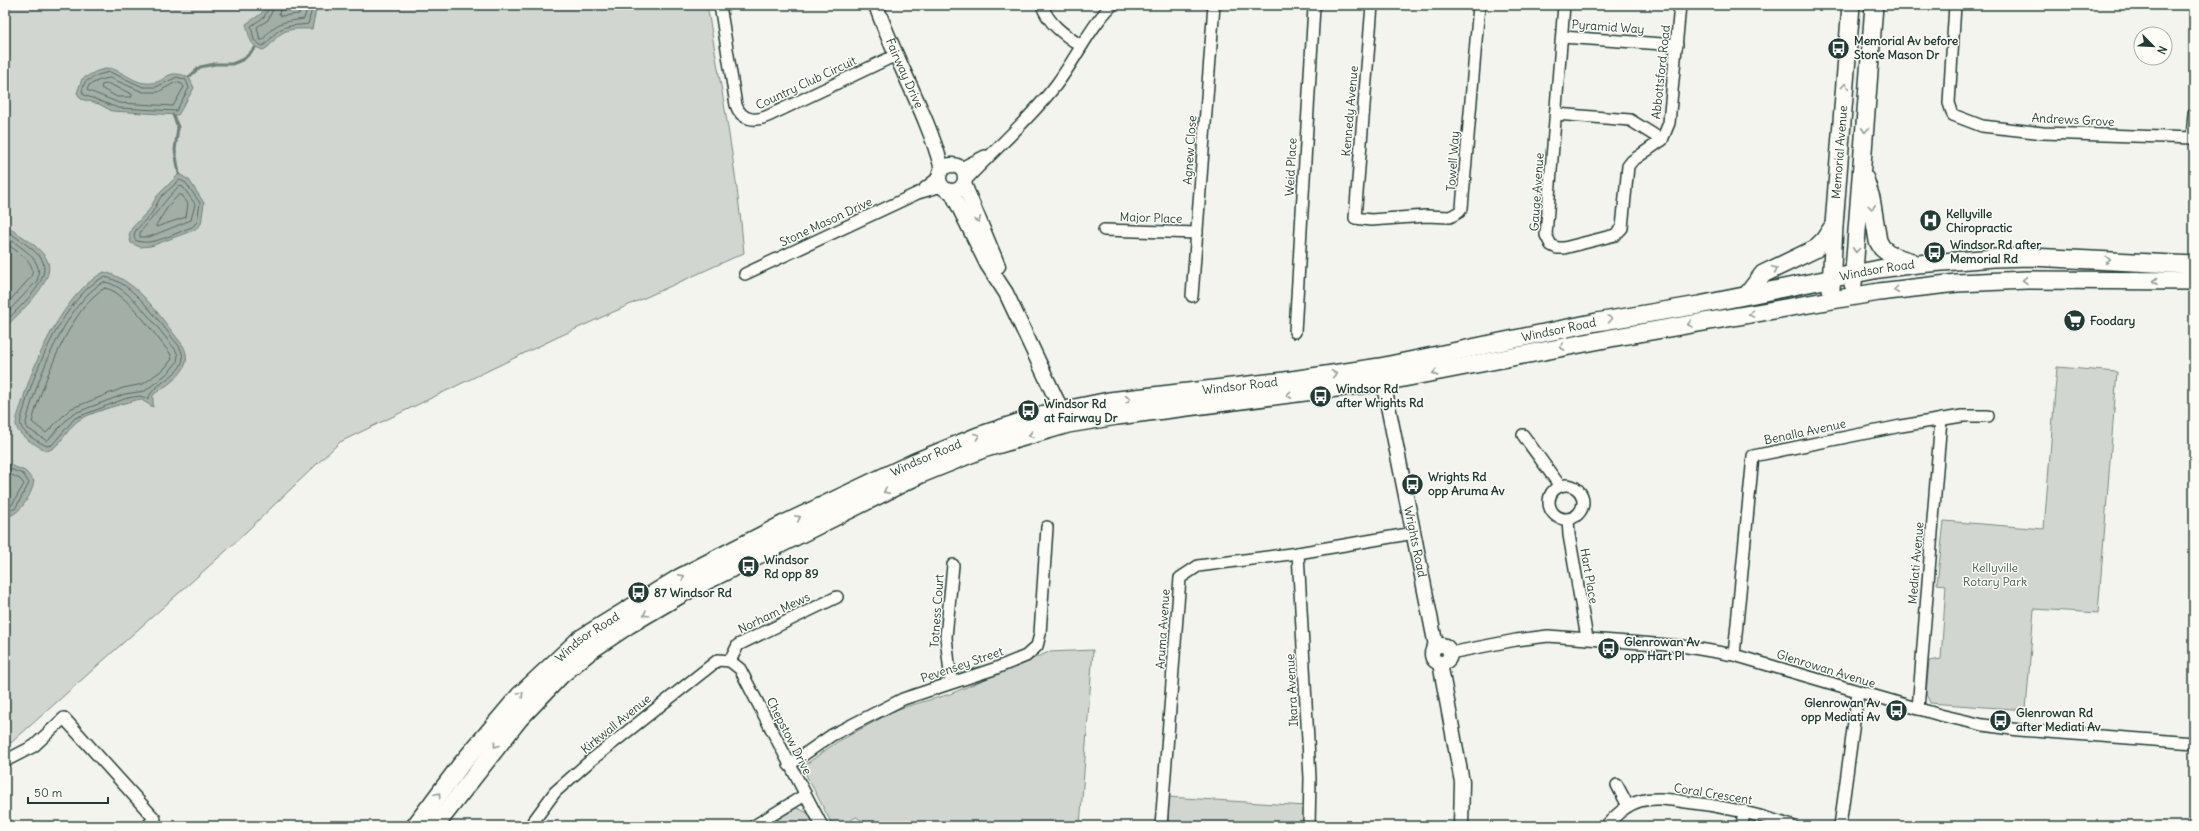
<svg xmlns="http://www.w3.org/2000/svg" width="2199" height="831" viewBox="0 0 2199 831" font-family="Delius,sans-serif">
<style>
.green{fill:#d1d6d1;stroke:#788a82}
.water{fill:#a3aea7;stroke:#6e8179}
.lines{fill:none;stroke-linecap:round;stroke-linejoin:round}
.shore{stroke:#546a62;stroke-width:1}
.stream{stroke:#6e8179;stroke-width:3}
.minor-casing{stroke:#1f3d34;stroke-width:14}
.tertiary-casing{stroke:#1f3d34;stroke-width:17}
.primary-casing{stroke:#1f3d34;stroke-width:20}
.minor{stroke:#fdfcf7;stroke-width:11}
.tertiary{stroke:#fdfcf7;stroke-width:14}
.primary{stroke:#fdfcf7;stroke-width:17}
.oneway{stroke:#8e9c96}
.labels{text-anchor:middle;stroke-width:3;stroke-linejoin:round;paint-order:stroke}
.street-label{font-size:12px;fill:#1f3d34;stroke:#fdfcf7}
.poi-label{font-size:12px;font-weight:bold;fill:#1f3d34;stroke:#fdfcf7;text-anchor:start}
.park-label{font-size:12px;fill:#435c53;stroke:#fdfcf7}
</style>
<rect width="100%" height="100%" fill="#f4f4ef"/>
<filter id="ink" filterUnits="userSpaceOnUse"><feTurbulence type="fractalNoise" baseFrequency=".025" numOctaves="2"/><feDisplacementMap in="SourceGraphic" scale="8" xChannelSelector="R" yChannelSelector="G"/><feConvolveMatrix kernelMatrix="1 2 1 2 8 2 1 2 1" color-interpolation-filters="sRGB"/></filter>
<g filter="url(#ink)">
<g class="green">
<path d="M5 5H707C721 87 737 170 744 253L558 337 340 442 226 551 12 742 5 745Z"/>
<path d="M2057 367 2117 372 2098 613 2034 609 2026 710 1930 703 1926 694 1929 661 1941 659 1946 585 1937 584 1944 521 2044 529Z"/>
<path d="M1093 650 1080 826H872L856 817 842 826H833L802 767 837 742 898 709 950 694 1049 652Z"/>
<path d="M1169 797 1306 806 1303 826H1168Z"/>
<path d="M797 808 808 813 815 826H765L790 810Z"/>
</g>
<g class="water">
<path d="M267 5H317L312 29C299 29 287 27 277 37 272 42 270 47 263 50 249 46 250 37 246 24L261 14Z"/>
<path d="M110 68C122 71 133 82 145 83 169 85 162 67 189 77L194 88 178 115 112 111 99 104 81 99 77 93 82 79 97 71Z"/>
<path d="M179 174 189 180 204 203 201 224 194 230 151 246 140 247 131 243 129 235 132 228 149 210 157 196Z"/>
<path d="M5 225C18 234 37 244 46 258 60 279 18 313 5 328Z"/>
<path d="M104 272C139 280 160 318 182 344 197 368 171 382 153 395V407L140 399C125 403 86 413 75 423 65 433 60 447 47 451 37 445 17 437 16 424 16 418 20 409 22 403 33 362 65 292 104 272Z"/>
<path d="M5 463 25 471 34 481C32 494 22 511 10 516L5 514Z"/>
</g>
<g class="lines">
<g class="shore">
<path d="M270 5 264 17 251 26 254 40 262 46C269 43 272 35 278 31 288 24 297 26 308 24L313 5"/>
<path d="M275 5 268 20 257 27 260 40H263C275 21 285 22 304 19L308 5"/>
<path d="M281 5 279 14 281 16 299 14 302 5"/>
<path d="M110 72 143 87H156L177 77 186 80 189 88 176 111 118 108 84 95 82 91 85 82 98 75Z"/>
<path d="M110 78 143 92H158L176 82 182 84 184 87 173 106 119 103 87 90 89 85 100 80Z"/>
<path d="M109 84 132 94V97H117L101 88 102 85Z"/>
<path d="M180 180 186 183 200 203 197 222 192 227C177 232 150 248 135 240L134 235 136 230 152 213 160 198Z"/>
<path d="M179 186 183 187 195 204 191 220 149 237H140V232C154 217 164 201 179 186Z"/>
<path d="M179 195H182L188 204 186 217 156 227V225L169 205Z"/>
<path d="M5 230C14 236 40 252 43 262 50 283 18 308 5 322"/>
<path d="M5 236C20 247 45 259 37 281L5 315"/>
<path d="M5 243C16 251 38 262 31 277L5 306"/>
<path d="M104 277C134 281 160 324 179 346 195 373 155 379 148 399L140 396 127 398 75 418 52 445 47 446C39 442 24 435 21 426 19 420 24 411 25 405 36 367 67 294 104 277Z"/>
<path d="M104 282C129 284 159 331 175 349L178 355 177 362 169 372 145 391 125 394 72 414 47 441 27 428 26 423C35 384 67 300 104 282Z"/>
<path d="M105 288C126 291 156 337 170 353L172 359 165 368 143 384 123 388 70 409 46 433 32 422C41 388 72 304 105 288Z"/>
<path d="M5 467 23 474 29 483 15 509 5 510"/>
<path d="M5 472 20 479 24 484 12 505H5"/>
</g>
<g class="stream">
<path d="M189 77 200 67 215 64H232L244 59 255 48"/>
<path d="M173 115 178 127 175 150 179 174"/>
</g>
<defs>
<g id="minor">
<path d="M720 5 736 105C741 120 755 122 768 116L896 55"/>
<path d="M1042 5C1048 24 1065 35 1081 46"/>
<path d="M1372 5 1355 218 1371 220 1426 216 1450 217 1459 212 1462 208 1479 5"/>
<path d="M1564 5 1546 235 1551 245 1557 248H1564L1615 235 1622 228 1628 166 1632 161 1662 140 1669 123 1680 5"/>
<path d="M1955 5 1949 103 1953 115 1982 126 2043 133 2194 138"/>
<path d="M1562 37 1677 45"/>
<path d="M1556 114 1630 120 1662 140"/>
<path d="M2192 138 2194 114"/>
<path d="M961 168 985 156"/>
<path d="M966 180C996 148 1029 120 1056 85 1076 59 1089 28 1112 5"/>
<path d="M925 188 939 177"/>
<path d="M1104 230 1197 233"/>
<path d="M745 274 918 193 942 186"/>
<path d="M1192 296 1214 5"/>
<path d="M1295 332 1314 7 1316 5"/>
<path d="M1523 435 1560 486"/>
<circle cx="1566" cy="502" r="17"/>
<path d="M1568 519 1569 535 1587 638"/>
<path d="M1298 553 1310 778 1309 826"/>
<path d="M1450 653 1516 640 1548 636 1682 646 1734 655 1940 715 1983 725 2019 730 2194 743"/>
<path d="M1734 655 1753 456 1901 426 1962 416H1988"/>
<path d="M730 661 740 669 822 826"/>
<path d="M730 661 738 645 837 597"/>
<path d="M951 682 946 637 953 565"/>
<path d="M1918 709 1941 419"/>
<path d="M5 761 34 746 64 718 155 819 147 826"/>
<path d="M789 765 832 735 903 699 994 669 1026 656 1037 646 1040 634 1047 527"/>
<path d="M1617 785 1628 806"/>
<path d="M530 826 555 792 590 761 718 660 730 661"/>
<path d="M754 826 805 795"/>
<path d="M1161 826 1180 578 1198 566 1298 553 1414 533"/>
<path d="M1606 826C1616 815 1626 805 1640 801 1655 797 1671 800 1686 802 1723 806 1757 814 1792 826"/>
<path d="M1742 826 1744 811"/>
<path d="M1840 826 1858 692"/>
</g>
<g id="tertiary">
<path id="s1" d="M876 5C895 61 927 112 942 169"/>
<circle cx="952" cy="178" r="13"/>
<path d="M964 184 998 266"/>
<path d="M951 191 987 264 1006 293 1066 420"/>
<path id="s2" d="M1381 371 1436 646"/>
<circle cx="1441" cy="654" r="9"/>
<path d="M1440 663 1462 782 1461 826"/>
</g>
<g id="primary">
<path d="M1865 179 1871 198 1878 241 1882 248 1892 256 1912 262"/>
<path d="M1853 284 1874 5"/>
<path id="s3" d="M1831 289 1834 225 1851 5"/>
<path d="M1747 295 1763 274 1815 249 1824 240 1834 225"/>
<path id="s4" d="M415 826 460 766 520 695 580 639 679 578 784 524 915 462 978 436 1045 414 1109 401 1285 381 1380 367 1597 322 1699 305 1879 269 1917 264 1994 258 2031 257 2194 265"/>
<path d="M435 826 519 719 561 675 591 650 630 624 688 590 921 474 983 449 1068 424 1117 416 1383 382 1616 337 1879 292 1957 283 2027 280 2194 281"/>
</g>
</defs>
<use href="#minor" class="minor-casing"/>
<use href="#tertiary" class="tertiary-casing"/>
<use href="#primary" class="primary-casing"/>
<use href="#minor" class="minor"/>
<use href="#tertiary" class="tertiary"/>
<use href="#primary" class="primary"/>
</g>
<defs><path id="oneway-chevron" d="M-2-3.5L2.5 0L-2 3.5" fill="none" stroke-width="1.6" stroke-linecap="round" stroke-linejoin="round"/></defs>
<g class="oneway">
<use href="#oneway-chevron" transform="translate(1845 86) rotate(-85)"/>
<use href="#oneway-chevron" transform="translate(1865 130) rotate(94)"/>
<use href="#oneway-chevron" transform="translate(1872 207) rotate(83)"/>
<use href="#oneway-chevron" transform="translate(978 220) rotate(66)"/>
<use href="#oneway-chevron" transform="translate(1856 250) rotate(94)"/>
<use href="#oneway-chevron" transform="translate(2108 260) rotate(2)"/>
<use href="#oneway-chevron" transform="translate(1775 269) rotate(-25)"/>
<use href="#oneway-chevron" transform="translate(2025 280) rotate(179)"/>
<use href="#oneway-chevron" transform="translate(2155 281) rotate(-180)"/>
<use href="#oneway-chevron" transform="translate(1896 290) rotate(173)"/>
<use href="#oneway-chevron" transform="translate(1751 314) rotate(170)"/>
<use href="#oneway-chevron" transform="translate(1610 319) rotate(-10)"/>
<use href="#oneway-chevron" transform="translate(1690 324) rotate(170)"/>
<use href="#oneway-chevron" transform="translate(1562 347) rotate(169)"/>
<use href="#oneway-chevron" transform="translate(1435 373) rotate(169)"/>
<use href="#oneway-chevron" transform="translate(1334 374) rotate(-8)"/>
<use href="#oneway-chevron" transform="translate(1289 395) rotate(173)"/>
<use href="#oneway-chevron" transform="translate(1128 399) rotate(-7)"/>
<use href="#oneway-chevron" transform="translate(1031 435) rotate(164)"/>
<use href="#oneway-chevron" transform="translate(977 436) rotate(-21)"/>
<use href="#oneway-chevron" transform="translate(886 491) rotate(154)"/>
<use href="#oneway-chevron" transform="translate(798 518) rotate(-26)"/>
<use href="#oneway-chevron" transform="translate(682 577) rotate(-28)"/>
<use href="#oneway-chevron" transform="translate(646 614) rotate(149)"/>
<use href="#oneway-chevron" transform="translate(521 694) rotate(-46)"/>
<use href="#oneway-chevron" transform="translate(496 745) rotate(128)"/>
<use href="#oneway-chevron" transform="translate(438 795) rotate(-53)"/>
</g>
</g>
<defs>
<symbol id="bus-disc" viewBox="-11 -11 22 22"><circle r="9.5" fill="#1f3d34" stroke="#fdfcf7"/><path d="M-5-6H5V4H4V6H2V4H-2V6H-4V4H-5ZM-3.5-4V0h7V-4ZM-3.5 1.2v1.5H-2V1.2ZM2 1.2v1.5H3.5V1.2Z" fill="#fff"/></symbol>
<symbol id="hospital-disc" viewBox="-11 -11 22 22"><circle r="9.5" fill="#1f3d34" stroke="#fdfcf7"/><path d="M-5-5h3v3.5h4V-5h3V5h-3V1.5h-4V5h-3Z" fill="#fff"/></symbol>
<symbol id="supermarket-disc" viewBox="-11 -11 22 22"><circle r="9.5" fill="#1f3d34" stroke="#fdfcf7"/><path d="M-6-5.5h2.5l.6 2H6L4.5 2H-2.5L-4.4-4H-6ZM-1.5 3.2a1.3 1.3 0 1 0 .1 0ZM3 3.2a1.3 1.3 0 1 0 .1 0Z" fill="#fff"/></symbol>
</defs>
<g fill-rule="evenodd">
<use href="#bus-disc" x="1826" y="36" width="25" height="25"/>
<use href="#hospital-disc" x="1918" y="208" width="25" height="25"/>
<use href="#bus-disc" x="1922" y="240" width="25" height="25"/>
<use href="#supermarket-disc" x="2062" y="308" width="25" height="25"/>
<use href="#bus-disc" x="1308" y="384" width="25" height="25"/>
<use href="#bus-disc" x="1016" y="398" width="25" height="25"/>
<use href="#bus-disc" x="1400" y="472" width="25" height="25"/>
<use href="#bus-disc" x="736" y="554" width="25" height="25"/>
<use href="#bus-disc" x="626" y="580" width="25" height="25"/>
<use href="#bus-disc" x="1596" y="636" width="25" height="25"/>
<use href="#bus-disc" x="1884" y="698" width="25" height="25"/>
<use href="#bus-disc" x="1988" y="708" width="25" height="25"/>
</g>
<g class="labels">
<g class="street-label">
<text transform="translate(1608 27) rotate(4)" y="4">Pyramid Way</text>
<text transform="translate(1661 72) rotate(-84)" y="4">Abbottsford Road</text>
<text dy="4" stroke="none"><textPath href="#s1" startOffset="74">Fairway Drive</textPath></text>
<text transform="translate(806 83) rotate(-25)" y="4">Country Club Circuit</text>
<text transform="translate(1350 111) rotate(-85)" y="4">Kennedy Avenue</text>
<text transform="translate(2073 120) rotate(3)" y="4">Andrews Grove</text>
<text transform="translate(1190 150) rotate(-86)" y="4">Agnew Close</text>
<text dy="4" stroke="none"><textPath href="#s3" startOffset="137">Memorial Avenue</textPath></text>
<text transform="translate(1453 161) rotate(-86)" y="4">Towell Way</text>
<text transform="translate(1291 167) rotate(-87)" y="4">Weid Place</text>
<text transform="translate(1537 192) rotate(-86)" y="4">Gauge Avenue</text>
<text transform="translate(1151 218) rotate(2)" y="4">Major Place</text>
<text transform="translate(826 222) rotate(-25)" y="4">Stone Mason Drive</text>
<text dy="4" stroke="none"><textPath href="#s4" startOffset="1613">Windsor Road</textPath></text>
<text dy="4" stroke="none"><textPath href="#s4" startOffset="1289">Windsor Road</textPath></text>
<text dy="4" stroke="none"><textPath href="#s4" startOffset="965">Windsor Road</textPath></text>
<text transform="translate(1805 432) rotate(-12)" y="4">Benalla Avenue</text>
<text dy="4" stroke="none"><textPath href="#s4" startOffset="641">Windsor Road</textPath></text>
<text dy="4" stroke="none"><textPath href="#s2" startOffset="174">Wrights Road</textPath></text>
<text transform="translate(1916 563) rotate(-85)" y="4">Mediati Avenue</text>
<text transform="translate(1589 576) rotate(80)" y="4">Hart Place</text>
<text transform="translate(937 611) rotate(-86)" y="4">Totness Court</text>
<text transform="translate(774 613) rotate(-26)" y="4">Norham Mews</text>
<text transform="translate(1163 629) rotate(-86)" y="4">Aruma Avenue</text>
<text dy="4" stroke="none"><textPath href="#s4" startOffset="257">Windsor Road</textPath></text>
<text transform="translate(962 665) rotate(-19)" y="4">Pevensey Street</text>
<text transform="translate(1826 669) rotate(17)" y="4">Glenrowan Avenue</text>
<text transform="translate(1292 690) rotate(-93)" y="4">Ikara Avenue</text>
<text transform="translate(616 724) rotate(-39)" y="4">Kirkwall Avenue</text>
<text transform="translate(789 736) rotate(63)" y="4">Chepstow Drive</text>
<text transform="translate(1713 794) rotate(9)" y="4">Coral Crescent</text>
</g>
<g class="poi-label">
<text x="1854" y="45">Memorial Av before<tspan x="1854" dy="14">Stone Mason Dr</tspan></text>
<text x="1946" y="218">Kellyville<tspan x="1946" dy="14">Chiropractic</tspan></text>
<text x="1950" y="249">Windsor Rd after<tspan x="1950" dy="14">Memorial Rd</tspan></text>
<text x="2090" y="325">Foodary</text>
<text x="1336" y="393">Windsor Rd<tspan x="1336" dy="14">after Wrights Rd</tspan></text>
<text x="1044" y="408">Windsor Rd<tspan x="1044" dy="14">at Fairway Dr</tspan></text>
<text x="1428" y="481">Wrights Rd<tspan x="1428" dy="14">opp Aruma Av</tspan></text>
<text x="764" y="564">Windsor<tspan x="764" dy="14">Rd opp 89</tspan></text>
<text x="654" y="597">87 Windsor Rd</text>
<text x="1624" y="646">Glenrowan Av<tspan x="1624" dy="14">opp Hart Pl</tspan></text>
<text x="1880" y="707" text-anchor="end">Glenrowan Av<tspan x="1880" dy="14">opp Mediati Av</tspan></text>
<text x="2016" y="717">Glenrowan Rd<tspan x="2016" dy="14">after Mediati Av</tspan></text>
</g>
<g class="park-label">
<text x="1995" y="572">Kellyville<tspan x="1995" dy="14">Rotary Park</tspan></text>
</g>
</g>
<rect width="2199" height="831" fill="none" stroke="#fdfcf7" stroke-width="20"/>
<rect x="10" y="10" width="2179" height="811" fill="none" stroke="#1f3d34" stroke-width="1.5" filter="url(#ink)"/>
<g transform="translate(2153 46) rotate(114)"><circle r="19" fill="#fdfcf7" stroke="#a4b0a9"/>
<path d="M0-3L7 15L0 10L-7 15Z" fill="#1f3d34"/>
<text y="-6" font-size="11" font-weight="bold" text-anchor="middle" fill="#1f3d34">N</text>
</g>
<path d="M28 797v6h80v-6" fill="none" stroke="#1f3d34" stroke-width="2"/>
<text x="34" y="797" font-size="12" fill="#1f3d34" stroke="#fdfcf7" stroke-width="3" paint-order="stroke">50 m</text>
</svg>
